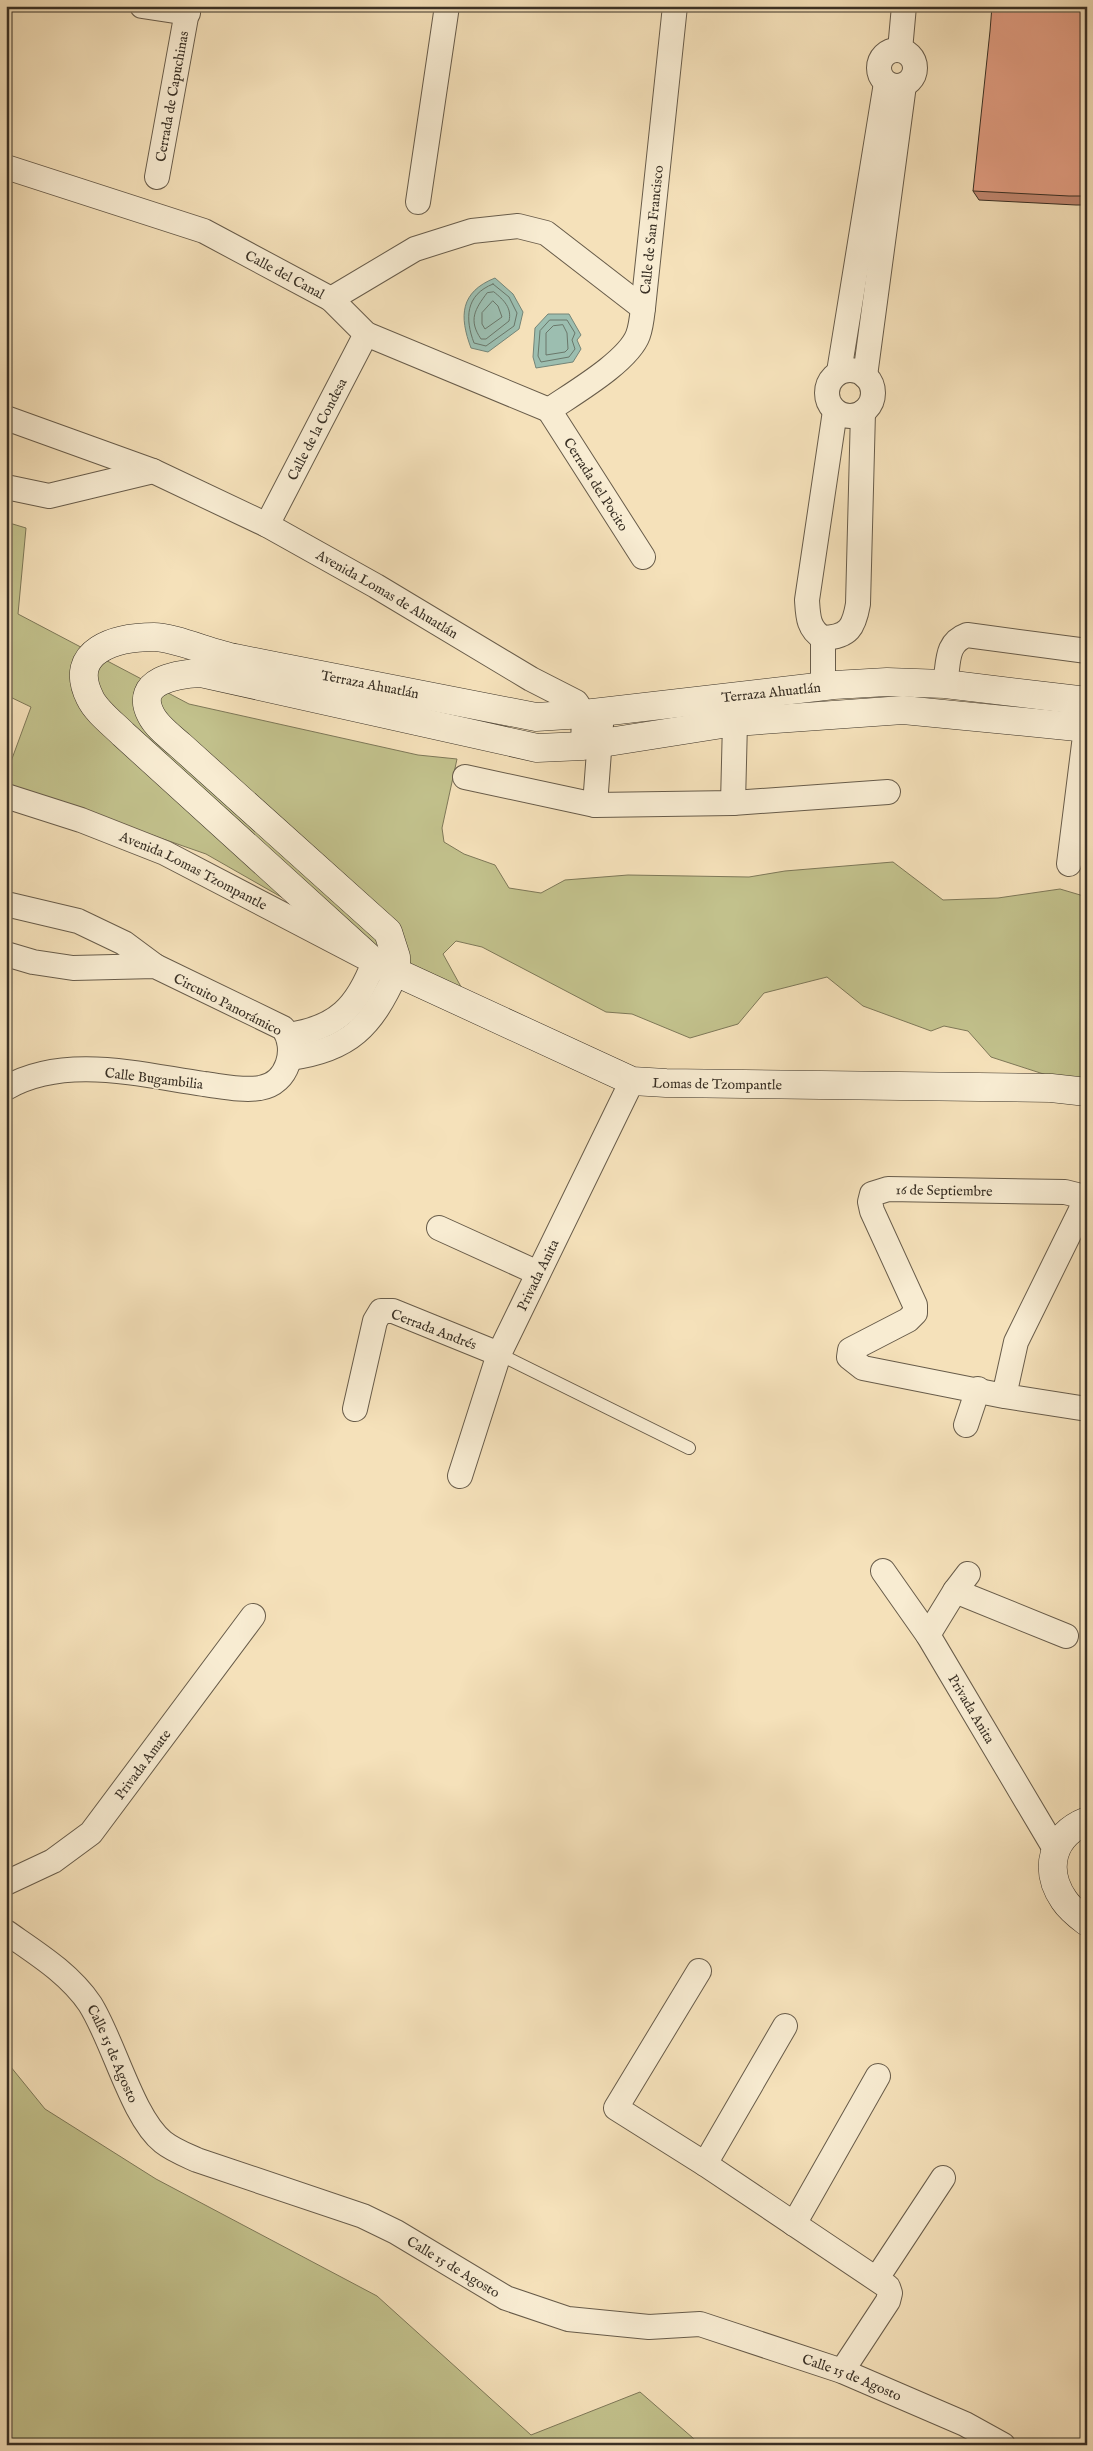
<svg xmlns="http://www.w3.org/2000/svg" width="1093" height="2451" viewBox="0 0 1093 2451" font-family="'IM FELL English',serif">
<style>
.green{fill:#c2c18c;stroke:#7e7858}
.water{fill:#9cbeb0;stroke:#748578}
.lines{fill:none;stroke-linecap:round;stroke-linejoin:round}
.shore{stroke:#6a776a;stroke-width:1}
.lane-casing{stroke:#685c4a;stroke-width:14}
.street-casing{stroke:#685c4a;stroke-width:26}
.secondary-casing{stroke:#393025;stroke-width:29}
.lane{stroke:#f8ecd2;stroke-width:12}
.street{stroke:#f8ecd2;stroke-width:24}
.secondary{stroke:#f8ecd2;stroke-width:28}
.wall{fill:#c28871;stroke:#393025}
.building{fill:#e29e83;stroke:#393025}
.labels{text-anchor:middle;stroke-width:4;stroke-linejoin:round;paint-order:stroke}
.street-label{font-size:14px;fill:#393025;stroke:#f8ecd2}
</style>
<rect width="100%" height="100%" fill="#f5e1ba"/>
<filter id="stains"><feTurbulence type="fractalNoise" baseFrequency=".004" numOctaves="4"/><feColorMatrix values="0 0 0 0 .2 0 0 0 0 .09 0 0 0 0 .02 0 0 0 .5 -.17"/></filter>
<radialGradient id="worn" r=".72"><stop offset=".6" stop-color="#630" stop-opacity="0"/><stop offset="1" stop-color="#630" stop-opacity=".3"/></radialGradient>
<g class="green">
<path d="M6 522 26 528 18 614 189 704 418 755 457 759 442 828 444 842 464 854 495 865 509 888 541 893 565 880 628 875 749 877 785 871 893 862 943 900 998 898 1060 889 1087 897V1085L1062 1080 991 1057 968 1031 944 1026 931 1031 863 1006 827 977 764 993 738 1024 690 1038 632 1014 606 1012 482 947 456 941 443 954 465 994 430 982 206 854 6 784V775L31 707 6 695Z"/>
<path d="M6 2061 45 2109 156 2179 377 2296 531 2435 640 2392 701 2445H6Z"/>
</g>
<g class="water">
<path d="M495 278 513 294 523 312 519 329 488 352 471 348C459 316 460 292 495 278Z"/>
<path d="M548 314H569L581 335 577 340 581 349 573 362 536 368 533 357 535 328Z"/>
</g>
<g class="lines">
<g class="shore">
<path d="M493 284 509 297 517 313 514 326 486 346 474 343C465 319 465 295 493 284Z"/>
<path d="M494 292C504 300 512 308 509 321L486 339H481C468 320 475 309 487 293Z"/>
<path d="M493 301 498 306 502 317 485 329 482 324V313Z"/>
<path d="M550 320H567L575 333 572 340 575 349 569 357 541 362 538 356 540 331Z"/>
<path d="M563 325 567 333 568 349 565 352 546 355V333L553 326Z"/>
</g>
<defs>
<path id="lane" d="M499 1354 689 1448"/>
<g id="street">
<path d="M142 6 188 13"/>
<circle cx="897" cy="68" r="18"/>
<path d="M900 50 904 6"/>
<path id="s1" d="M6 167 204 231 331 299 366 334 549 410"/>
<path id="s2" d="M157 177 188 6"/>
<path d="M418 202 447 6"/>
<path d="M331 299 415 249 472 231 518 226 546 233 643 308"/>
<circle cx="850" cy="393" r="23"/>
<path d="M839 372 886 83"/>
<path d="M865 376 904 85"/>
<path id="s3" d="M549 410C572 394 628 362 638 335 641 327 642 317 643 308L675 6"/>
<path id="s4" d="M549 410 643 557"/>
<path d="M835 411 807 600C808 616 808 629 823 638 849 637 854 627 858 604L863 412"/>
<path id="s5" d="M6 418 153 471 267 525 376 586 531 679 576 702 584 714 583 746"/>
<path d="M6 487 49 496 153 471"/>
<path id="s6" d="M267 525 366 334"/>
<path d="M945 684C949 663 945 643 967 635L1087 651"/>
<path d="M823 686V638"/>
<path d="M465 777 595 805 733 803 888 792"/>
<path id="s7" d="M6 796 81 820 165 853 374 962C357 1007 337 1028 288 1035"/>
<path d="M733 803 735 722"/>
<path d="M595 805 602 711"/>
<path d="M1069 864 1086 728"/>
<path d="M6 904 78 921 124 943 155 966"/>
<path d="M6 954 33 962 73 968 155 966 283 1028C298 1048 288 1084 260 1088 243 1091 221 1086 204 1084 140 1075 65 1054 6 1088"/>
<path d="M290 1058C350 1050 372 1026 396 973"/>
<path d="M439 1228 538 1273"/>
<path d="M1004 1396 1016 1342 1080 1212 1083 1204 1081 1196 1065 1192 888 1189 872 1194 870 1202 872 1211 915 1305V1313L908 1320 850 1350 849 1357 863 1368 1004 1396 1087 1409"/>
<path d="M355 1409 375 1321 381 1311H393L499 1354"/>
<path d="M966 1425 978 1389"/>
<path id="s8" d="M460 1476 499 1354 632 1081"/>
<path id="s9" d="M883 1571 928 1635 1055 1849"/>
<path d="M955 1591 1066 1636"/>
<path d="M928 1635 955 1591 968 1574"/>
<path id="s10" d="M6 1883 53 1861 91 1833 253 1616"/>
<path id="s11" d="M6 1932C36 1953 69 1973 90 2004 114 2042 132 2117 163 2142 173 2150 186 2155 197 2160L363 2216 396 2232 506 2298 568 2319 649 2327 700 2324 842 2371 965 2424 1003 2445"/>
<path d="M699 1971 616 2108 705 2164 888 2287 890 2293 888 2301 842 2371"/>
<path d="M705 2164 785 2026"/>
<path d="M794 2224 878 2076"/>
<path d="M877 2278 943 2178"/>
</g>
<g id="secondary">
<path id="s12" d="M1087 701 945 684 887 682 834 685 584 714 536 717C435 697 335 678 235 658 213 654 173 637 154 637 117 637 66 650 90 698 96 711 113 724 123 734L374 962 632 1081 666 1083 1051 1088 1087 1092"/>
<path d="M396 973V957L388 932 181 746C171 737 157 727 151 715 133 680 178 674 201 673L537 748 583 746 735 722 903 710 1087 728"/>
<path d="M1087 1821C1052 1835 1043 1869 1064 1900 1070 1909 1079 1916 1087 1922"/>
</g>
</defs>
<use href="#lane" class="lane-casing"/>
<use href="#street" class="street-casing"/>
<use href="#secondary" class="secondary-casing"/>
<use href="#lane" class="lane"/>
<use href="#street" class="street"/>
<use href="#secondary" class="secondary"/>
</g>
<path class="wall" d="M1087 6V205H1076L979 200 973 191Z"/>
<path class="building" d="M992 6H1087V196H1069L973 191 990 31Z"/>
<g class="labels">
<g class="street-label">
<text dy="5" stroke="none"><textPath href="#s2" startOffset="82">Cerrada de Capuchinas</textPath></text>
<text dy="5" stroke="none"><textPath href="#s3" startOffset="224">Calle de San Francisco</textPath></text>
<text dy="5" stroke="none"><textPath href="#s1" startOffset="300">Calle del Canal</textPath></text>
<text dy="5" stroke="none"><textPath href="#s6" startOffset="108">Calle de la Condesa</textPath></text>
<text dy="5" stroke="none"><textPath href="#s4" startOffset="88">Cerrada del Pocito</textPath></text>
<text dy="5" stroke="none"><textPath href="#s5" startOffset="421">Avenida Lomas de Ahuatlán</textPath></text>
<text transform="translate(370 684) rotate(11)" y="5">Terraza Ahuatlán</text>
<text transform="translate(771 692) rotate(-6)" y="5">Terraza Ahuatlán</text>
<text dy="5" stroke="none"><textPath href="#s7" startOffset="202">Avenida Lomas Tzompantle</textPath></text>
<text transform="translate(228 1004) rotate(27)" y="5">Circuito Panorámico</text>
<text transform="translate(154 1078) rotate(7)" y="5">Calle Bugambilia</text>
<text dy="5" stroke="none"><textPath href="#s12" startOffset="1814">Lomas de Tzompantle</textPath></text>
<text transform="translate(944 1190) rotate(1)" y="5">16 de Septiembre</text>
<text dy="5" stroke="none"><textPath href="#s8" startOffset="216">Privada Anita</textPath></text>
<text transform="translate(434 1329) rotate(21)" y="5">Cerrada Andrés</text>
<text dy="5" stroke="none"><textPath href="#s9" startOffset="164">Privada Anita</textPath></text>
<text dy="5" stroke="none"><textPath href="#s10" startOffset="185">Privada Amate</textPath></text>
<text dy="5" stroke="none"><textPath href="#s11" startOffset="166">Calle 15 de Agosto</textPath></text>
<text dy="5" stroke="none"><textPath href="#s11" startOffset="586">Calle 15 de Agosto</textPath></text>
<text dy="5" stroke="none"><textPath href="#s11" startOffset="1006">Calle 15 de Agosto</textPath></text>
</g>
</g>
<rect width="1093" height="2451" fill="none" stroke="#f5e1ba" stroke-width="25"/>
<rect x="8" y="8" width="1078" height="2436" fill="none" stroke="#393025" stroke-width="2.5"/>
<rect x="12" y="12" width="1068" height="2426" fill="none" stroke="#393025"/>
<rect width="100%" height="100%" filter="url(#stains)"/>
<rect width="100%" height="100%" fill="url(#worn)"/>
</svg>
